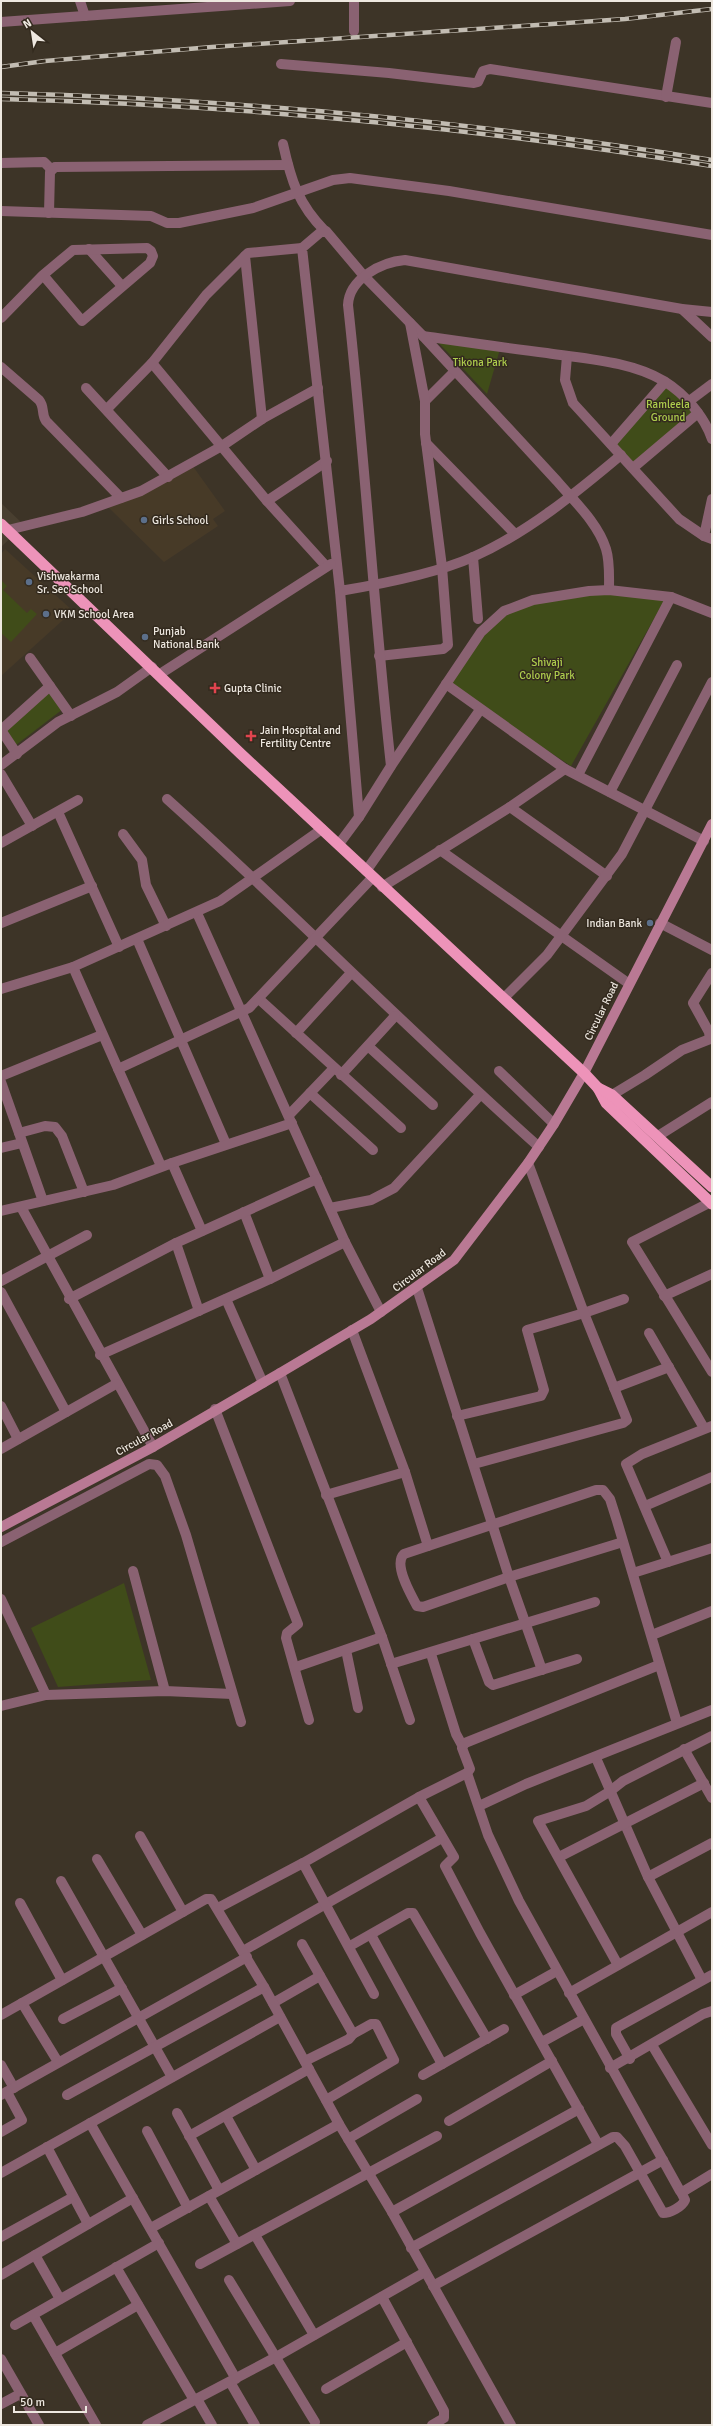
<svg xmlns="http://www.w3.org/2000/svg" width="713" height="2426" viewBox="0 0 713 2426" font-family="Signika,sans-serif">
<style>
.commercial{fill:#493f30}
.built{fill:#473a27}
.green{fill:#404c19}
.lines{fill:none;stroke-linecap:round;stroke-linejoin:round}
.minor{stroke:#8a6272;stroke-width:10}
.secondary{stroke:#b97994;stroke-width:10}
.trunk{stroke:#ed93b9;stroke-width:11}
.rail-casing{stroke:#c2bcb2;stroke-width:4.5}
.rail{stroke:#332a1e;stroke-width:3;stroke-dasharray:9;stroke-linecap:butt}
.service-dot{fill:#5c6f8a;stroke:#332a1e;stroke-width:1.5}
.health-dot{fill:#e0444e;stroke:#332a1e;stroke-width:1.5}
.labels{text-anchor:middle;stroke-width:3;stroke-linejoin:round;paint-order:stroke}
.park-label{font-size:11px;fill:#aecd4d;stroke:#332a1e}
.poi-label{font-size:11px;fill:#eee8e0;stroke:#332a1e;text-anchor:start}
.street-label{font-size:11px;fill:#eee8e0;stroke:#332a1e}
</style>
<rect width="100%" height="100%" fill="#3d3427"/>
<path class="commercial" d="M1 503 24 525 1 547Z"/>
<g class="built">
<path d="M192 465 225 511 213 519 218 526 164 562 106 505Z"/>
<path d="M5 549 73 611 1 676V554Z"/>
</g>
<g class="green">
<path d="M435 339 500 349 487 394Z"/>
<path d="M666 383 694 412 633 464 614 444Z"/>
<path d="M1 580 7 586 3 590 27 613 31 609 37 614 11 642 1 633Z"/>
<path d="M605 591 669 592 571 766 446 684 485 627 533 600Z"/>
<path d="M47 689 63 709 16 745 5 727Z"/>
<path d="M124 1583 151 1680 58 1687 31 1628Z"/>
</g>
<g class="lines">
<g class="minor">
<path d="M80 1 85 16"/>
<path d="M354 1V31"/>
<path d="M1 22 290 1"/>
<path d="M281 64 389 73 474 83 478 82 483 71 490 69 712 103"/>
<path d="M666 97 676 42"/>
<path d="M283 144C291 180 298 204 325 231"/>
<path d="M1 163 44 162 51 169"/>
<path d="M1 211 151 216 167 223H179L253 208 333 180 350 178 449 191 712 235"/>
<path d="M49 213 50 172 55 167 288 165"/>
<path d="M89 249 122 286"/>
<path d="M245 256 262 419"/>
<path d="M682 309 712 337"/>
<path d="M1 318 43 275 73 250 147 248 151 251 153 256 150 263 82 321 43 275"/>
<path d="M423 336C465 342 506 348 547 353 586 359 630 361 664 381 685 394 704 416 712 439"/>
<path d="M567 356 565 380 573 403 679 519 704 536 712 539"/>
<path d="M152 363 267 501 326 566"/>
<path d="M1 367 39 400C45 407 41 414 46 421L121 498"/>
<path d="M86 388 168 477"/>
<path d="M425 401 454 372"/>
<path d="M688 402 712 384"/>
<path d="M107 409 152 363 206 295 248 253 302 248"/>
<path d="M426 443 514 533"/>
<path d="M611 444 665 382"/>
<path d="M633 468 698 413"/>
<path d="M267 501 327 461"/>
<path d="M8 530 82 512 141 491 222 446 262 419 318 388"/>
<path d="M704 536 712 499"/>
<path d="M473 557 478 619"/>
<path d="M609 590C609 577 610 562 606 549 598 523 574 501 557 481L423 336 364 276 326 231H322L302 248 340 591C382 584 435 574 473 557 527 533 577 492 621 455"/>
<path d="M340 591 359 817"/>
<path d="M379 656 443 649 448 645 442 567 425 434V401L410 323"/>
<path d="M30 658 71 716"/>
<path d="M160 674 331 564"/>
<path d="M446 684 565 769 704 841"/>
<path d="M1 730 50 686"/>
<path d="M1 730 17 754"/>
<path d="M1 765 58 722 117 692 152 667"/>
<path d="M391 766C374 613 365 459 348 305 349 279 381 262 405 260L682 309 712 312"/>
<path d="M1 774 32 826"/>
<path d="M578 775 671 597"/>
<path d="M610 792 677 665"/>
<path d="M167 799C293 912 412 1034 539 1147"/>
<path d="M510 807 607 876"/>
<path d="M58 812 119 947"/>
<path d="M123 834 142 860 146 885 166 926"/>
<path d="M1 843 78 800"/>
<path d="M339 844 359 817 391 766 481 632 504 611 533 600 589 591 609 590 671 597 712 613"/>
<path d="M440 850 628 983"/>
<path d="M366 871 480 710"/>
<path d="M382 887 510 807 565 769"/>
<path d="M197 913 345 1242 381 1312"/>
<path d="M1 923 92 886"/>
<path d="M660 923 712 950"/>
<path d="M137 939 226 1144"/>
<path d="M73 967 161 1166"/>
<path d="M1 989 73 967 220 901 322 829"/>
<path d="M504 998 547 955 622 854 712 682"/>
<path d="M259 999 401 1128"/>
<path d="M296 1033 351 973"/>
<path d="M368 1046 433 1105"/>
<path d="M118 1069 249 1008 373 877"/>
<path d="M499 1071 554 1124"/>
<path d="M341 1075 395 1016"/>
<path d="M1 1076 102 1035"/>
<path d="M1 1082 43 1201"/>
<path d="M310 1093 373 1150"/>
<path d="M612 1095 645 1075 682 1050 710 1039 709 1032 693 1003 712 973"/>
<path d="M289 1115 334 1068"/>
<path d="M19 1133 45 1126 55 1127 62 1136 84 1192"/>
<path d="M658 1136 712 1102"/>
<path d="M1 1148 22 1143"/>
<path d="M172 1163 202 1231"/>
<path d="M711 1202 632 1242 712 1372"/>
<path d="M21 1207 153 1447"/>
<path d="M330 1208 371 1200 394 1188 480 1095"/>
<path d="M1 1211 113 1185 172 1163 292 1123"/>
<path d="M244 1212 270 1279"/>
<path d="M176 1243 199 1311"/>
<path d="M1 1281 87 1235"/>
<path d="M417 1288 509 1577 542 1670"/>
<path d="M1 1292 66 1412"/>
<path d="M664 1296 712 1274"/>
<path d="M69 1299 176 1243 317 1179"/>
<path d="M226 1299 263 1383"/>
<path d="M352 1330 405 1472 428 1546"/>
<path d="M649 1333 704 1428"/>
<path d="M100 1355 270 1279 345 1242"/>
<path d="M280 1373 382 1637 410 1720"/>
<path d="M614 1388 669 1367"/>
<path d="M1 1406 18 1439"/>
<path d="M215 1409 298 1624 287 1633 286 1638 309 1720"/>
<path d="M457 1416 541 1396 544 1390 527 1330 584 1313 624 1299"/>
<path d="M1 1449 116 1384"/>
<path d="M474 1464 623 1423 627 1420 584 1313 528 1163"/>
<path d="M326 1495 405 1472"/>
<path d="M645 1506 712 1477"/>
<path d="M1 1542 149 1464 157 1465 165 1476 186 1535 241 1722"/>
<path d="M623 1542 509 1577 423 1607 417 1606C411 1595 393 1564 404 1554L596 1490H603L610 1499 617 1521 677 1723"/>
<path d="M668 1562 626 1464 642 1454 712 1426"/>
<path d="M133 1571 165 1691"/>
<path d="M633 1573 712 1548"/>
<path d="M1 1599 46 1695"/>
<path d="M652 1635 712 1611"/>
<path d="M473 1639 489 1682 493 1685 577 1659"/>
<path d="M346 1650 358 1708"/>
<path d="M431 1654 456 1734 462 1745"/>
<path d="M391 1664 595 1602"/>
<path d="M296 1667 382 1637"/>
<path d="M1 1706 46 1695 165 1691 232 1694"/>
<path d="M684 1749 712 1798"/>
<path d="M596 1758 648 1877 702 1980"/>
<path d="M467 1773 488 1835 519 1901 680 2191H684L712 2174"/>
<path d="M419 1797 454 1857 445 1866 480 1933 598 2144"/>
<path d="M479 1806 526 1784 712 1710"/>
<path d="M140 1836 183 1912"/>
<path d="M559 1857 704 1783"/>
<path d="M97 1859 142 1935"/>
<path d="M648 1877 712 1843"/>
<path d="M61 1881 172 2077"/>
<path d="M20 1903 62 1980"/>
<path d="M218 1908 303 1863"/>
<path d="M371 1935 442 2064"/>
<path d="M302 1944 353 2034 349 2039 305 2061"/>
<path d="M350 1946 408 1913H413L487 2039"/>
<path d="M243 1951 442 1838"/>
<path d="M618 1965 538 1821 586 1806 609 1792 623 1781 712 1736"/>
<path d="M569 1993 712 1912"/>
<path d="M374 1994 303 1863 419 1797 467 1773 470 1769 462 1748 465 1743 659 1665"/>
<path d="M514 1995 557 1971"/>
<path d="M22 2003 58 2062"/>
<path d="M273 2003 320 1976"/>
<path d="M1 2015 206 1899H211L264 1987 339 2124 392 2212 511 2425"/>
<path d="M63 2019 122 1988"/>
<path d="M542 2042 584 2019"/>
<path d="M652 2045 712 2145"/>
<path d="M630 2059 616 2034V2028L712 1975"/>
<path d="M1 2065 14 2088"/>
<path d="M610 2068 703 2014 712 2011"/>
<path d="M423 2075 504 2029"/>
<path d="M1 2095 247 1957"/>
<path d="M67 2095 264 1987"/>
<path d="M326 2100 394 2060 376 2024H371L353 2034"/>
<path d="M177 2113 219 2190"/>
<path d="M226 2116 256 2170"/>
<path d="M449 2121 552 2061"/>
<path d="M90 2123 236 2379"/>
<path d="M147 2131 188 2208"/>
<path d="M1 2132 22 2120 7 2092"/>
<path d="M189 2136 309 2069"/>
<path d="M348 2139 417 2099"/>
<path d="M47 2147 88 2224"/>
<path d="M1 2173 280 2017"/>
<path d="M209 2196 237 2244"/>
<path d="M392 2212 579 2109"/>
<path d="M151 2228 339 2124"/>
<path d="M255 2235 314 2335"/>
<path d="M1 2237 73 2197"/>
<path d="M411 2248 613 2137H617L625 2146 663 2213C670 2213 682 2207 685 2200L681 2192"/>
<path d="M35 2255 60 2299"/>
<path d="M200 2264 437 2136"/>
<path d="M116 2267 194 2400"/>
<path d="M1 2275 133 2198"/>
<path d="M229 2280 315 2422"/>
<path d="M433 2286 663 2160"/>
<path d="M382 2297 444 2411V2418L432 2425"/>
<path d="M33 2315 96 2425"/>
<path d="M15 2325 159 2243"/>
<path d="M55 2353 138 2305"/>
<path d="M1 2359 39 2425"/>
<path d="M230 2382 255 2425"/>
<path d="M326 2389 407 2342"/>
<path d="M197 2399 212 2425"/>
<path d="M1 2404 20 2394"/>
<path d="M147 2425 276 2357 425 2272"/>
</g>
<path class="secondary" d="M1 1527 153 1447 280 1373 371 1319 454 1260 528 1163 554 1124 584 1073 712 824"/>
<g class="trunk">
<path d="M1 524 241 754 584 1073 598 1088 606 1103 712 1204"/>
<path d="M598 1088 612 1095 712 1187"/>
</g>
<defs>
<g id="rail">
<path d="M1 67 45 61 212 47 625 19 712 9"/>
<path d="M1 93C241 99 475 122 712 160"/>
<path d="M1 99C239 105 477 128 712 166"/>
</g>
</defs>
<use href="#rail" class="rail-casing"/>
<use href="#rail" class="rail"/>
</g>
<g class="service-dot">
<circle cx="144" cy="520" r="4"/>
<circle cx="29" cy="582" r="4"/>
<circle cx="46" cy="614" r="4"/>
<circle cx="145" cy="637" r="4"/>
<circle cx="650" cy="923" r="4"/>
</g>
<g class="health-dot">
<path d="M213 682h4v4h4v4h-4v4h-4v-4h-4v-4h4z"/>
<path d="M249 730h4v4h4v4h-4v4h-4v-4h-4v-4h4z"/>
</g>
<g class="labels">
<g class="park-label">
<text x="480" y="366">Tikona Park</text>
<text x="668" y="408">Ramleela<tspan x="668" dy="13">Ground</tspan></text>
<text x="547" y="666">Shivaji<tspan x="547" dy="13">Colony Park</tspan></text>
</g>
<g class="poi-label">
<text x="152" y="524">Girls School</text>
<text x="37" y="580">Vishwakarma<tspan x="37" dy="13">Sr. Sec School</tspan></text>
<text x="54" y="618">VKM School Area</text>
<text x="153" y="635">Punjab<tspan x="153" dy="13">National Bank</tspan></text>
<text x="224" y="692">Gupta Clinic</text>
<text x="260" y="734">Jain Hospital and<tspan x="260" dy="13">Fertility Centre</tspan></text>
<text x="642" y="927" text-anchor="end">Indian Bank</text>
</g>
<g class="street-label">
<text transform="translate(601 1011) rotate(-64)" y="4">Circular Road</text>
<text transform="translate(419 1270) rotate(-37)" y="4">Circular Road</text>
<text transform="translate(144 1437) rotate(-29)" y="4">Circular Road</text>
</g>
</g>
<rect width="713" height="2426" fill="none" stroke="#eee8e0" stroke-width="4"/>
<g transform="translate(32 32) rotate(330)" stroke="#332a1e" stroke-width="3" paint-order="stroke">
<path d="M0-3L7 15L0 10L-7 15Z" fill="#eee8e0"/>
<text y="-6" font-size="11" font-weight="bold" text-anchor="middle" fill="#eee8e0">N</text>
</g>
<path d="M14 2406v6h72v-6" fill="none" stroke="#eee8e0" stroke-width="2"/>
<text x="20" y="2406" font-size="12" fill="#eee8e0" stroke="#332a1e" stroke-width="3" paint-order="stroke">50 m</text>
</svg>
